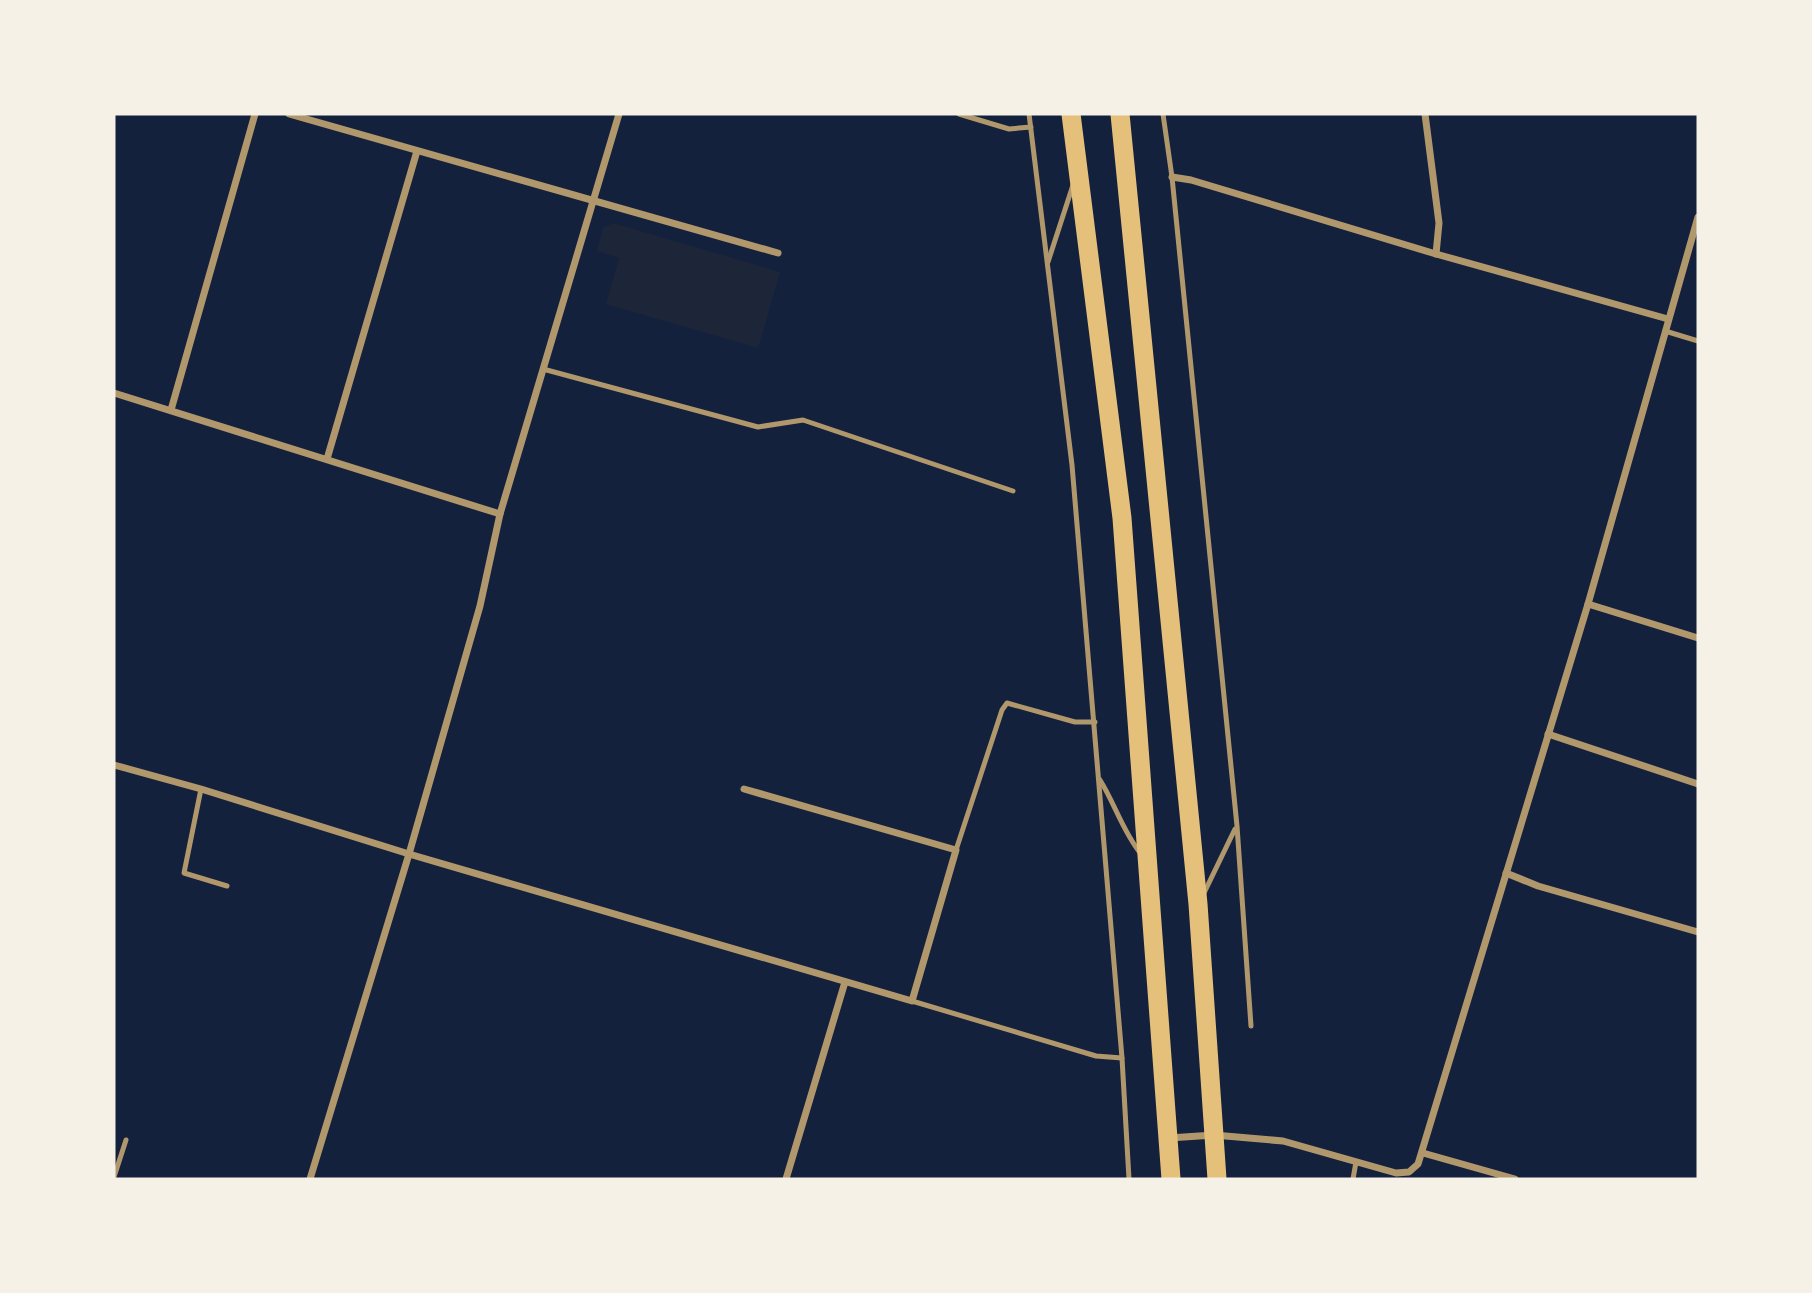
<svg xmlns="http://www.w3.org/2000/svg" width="1812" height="1293" viewBox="0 0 1812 1293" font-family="'Space Grotesk',sans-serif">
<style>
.green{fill:#1d2539}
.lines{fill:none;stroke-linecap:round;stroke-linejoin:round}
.service{stroke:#b1986c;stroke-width:5}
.minor{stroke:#b1986c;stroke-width:7}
.trunk{stroke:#e5c07b;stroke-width:19}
</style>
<rect width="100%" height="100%" fill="#14213d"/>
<path class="green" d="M613 223 780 272 758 348 606 304 619 258 597 251 603 228Z"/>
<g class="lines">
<g class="service">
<path d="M959 114 1009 129 1031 127"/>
<path d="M1029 114 1072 465 1122 1058 1129 1179"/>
<path d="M1163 114 1172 177 1237 826 1251 1026"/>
<path d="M1048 262 1073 185"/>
<path d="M1665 331 1698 341"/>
<path d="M543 369 758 427 803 420 1013 491"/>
<path d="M1100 780C1115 804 1123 832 1141 854"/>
<path d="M201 789 184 873 227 886"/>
<path d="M956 850 1002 710 1007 703 1075 722H1095"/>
<path d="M1204 893 1235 829"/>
<path d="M912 1001 1096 1056 1122 1058"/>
<path d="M114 1177 126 1140"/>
<path d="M1353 1179 1356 1162"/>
</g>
<g class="minor">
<path d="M289 114 778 253"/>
<path d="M1425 114 1439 223 1436 254"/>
<path d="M1172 177 1191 180 1436 254 1668 319"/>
<path d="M114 393 500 514"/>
<path d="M171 410 255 114"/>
<path d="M327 459 417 151"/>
<path d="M1588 604 1698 638"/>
<path d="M1548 734 1698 784"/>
<path d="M114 765 201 789 409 854 912 1001 956 850 744 789"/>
<path d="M1506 873 1538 886 1698 932"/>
<path d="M1169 1138 1214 1135 1283 1141 1396 1173 1409 1172 1418 1164 1588 604 1698 217"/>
<path d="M1423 1153 1515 1179"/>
<path d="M310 1179 409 854 480 606 500 514 619 114"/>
<path d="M786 1179 845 982"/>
</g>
<g class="trunk">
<path d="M1071 114 1122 518 1171 1179"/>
<path d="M1120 114 1198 904 1217 1179"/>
</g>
</g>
<rect width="1812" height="1293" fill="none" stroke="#f6f1e7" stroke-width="231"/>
</svg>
